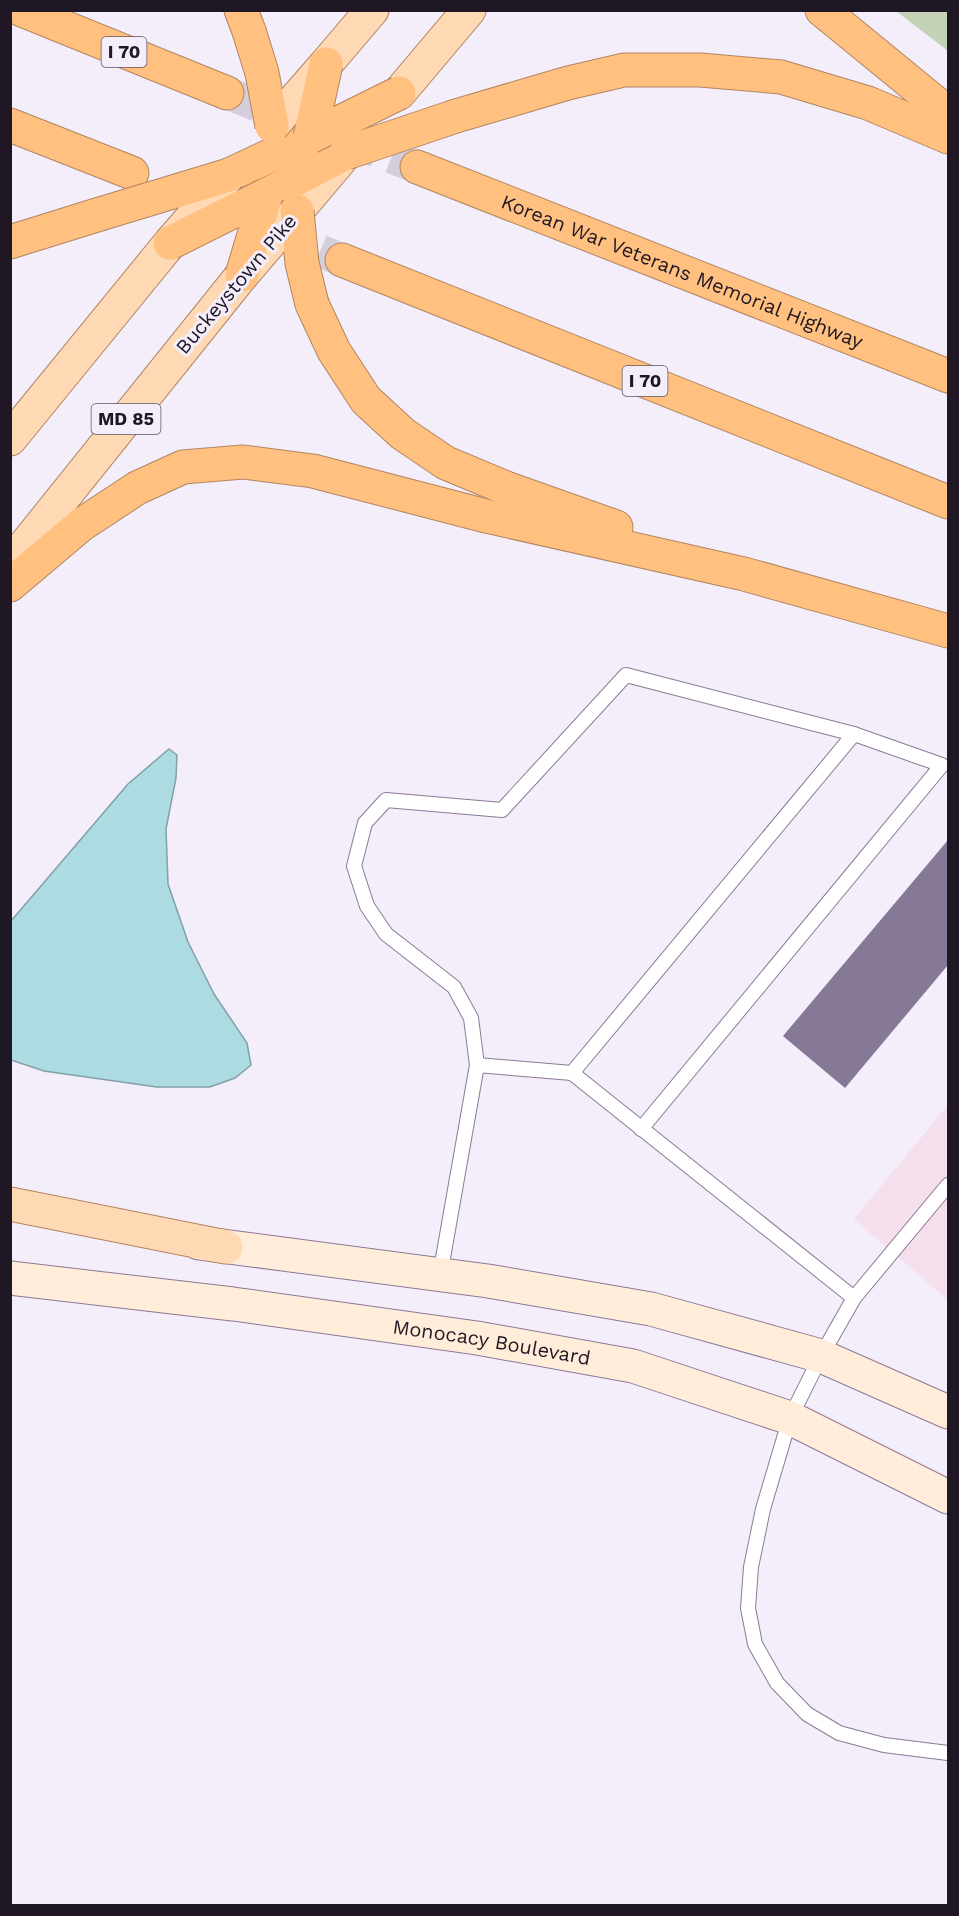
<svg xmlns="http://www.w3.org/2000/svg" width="959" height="1916" viewBox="0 0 959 1916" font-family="'Work Sans',sans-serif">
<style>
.commercial{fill:#f5dfec}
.green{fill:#c4d3b6}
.water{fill:#acdbe2;stroke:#82a0a9;stroke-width:1.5}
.building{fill:#867897}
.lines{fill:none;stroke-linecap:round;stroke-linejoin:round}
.highway-tunnel{stroke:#d4cdda;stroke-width:33;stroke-dasharray:33 16;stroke-linecap:butt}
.lane-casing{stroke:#8b7997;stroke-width:16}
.secondary-casing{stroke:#8b7997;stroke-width:35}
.primary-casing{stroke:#b18560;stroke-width:35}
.highway-casing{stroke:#b18560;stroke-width:35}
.lane{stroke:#fff;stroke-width:14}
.secondary{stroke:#ffecd9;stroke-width:33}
.primary{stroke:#ffd9b3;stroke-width:33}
.highway{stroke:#ffc080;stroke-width:33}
.primary-bridge-casing{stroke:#b18560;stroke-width:35;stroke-linecap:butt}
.highway-bridge-casing{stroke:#b18560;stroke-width:35;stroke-linecap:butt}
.primary-bridge{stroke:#ffd9b3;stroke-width:33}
.highway-bridge{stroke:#ffc080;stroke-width:33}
.labels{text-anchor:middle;stroke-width:6;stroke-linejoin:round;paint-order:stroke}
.shield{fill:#f4edfa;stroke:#5f5864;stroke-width:1.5}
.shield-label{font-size:18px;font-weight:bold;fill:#1f1824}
.street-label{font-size:20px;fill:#1f1824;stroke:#f4edfa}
</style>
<rect width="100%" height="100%" fill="#f4edfa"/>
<path class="commercial" d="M948 1105V1300L854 1219Z"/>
<path class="green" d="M896 11H948V51Z"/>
<path class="water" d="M169 749 177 755 176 778 166 829 168 884 188 942 214 994 247 1043 251 1065 235 1078 210 1087H157L44 1071 11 1060V921L128 784Z"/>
<path class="building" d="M948 840V965L845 1088 783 1036Z"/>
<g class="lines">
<g class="highway-tunnel">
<path d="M227 93 292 119"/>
<path d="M346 139 417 167"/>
<path d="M275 232 342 260"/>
</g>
<defs>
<g id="lane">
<path d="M477 1065 471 1018 454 987 386 934 367 906 354 866 365 823 386 800 502 810 626 675 854 734"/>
<path d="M572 1073 854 1298"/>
<path d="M948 1185 854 1298 821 1356 790 1418 763 1509 751 1567 748 1608 755 1644 777 1683 807 1714 839 1733 884 1745 948 1753"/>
<path d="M440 1275 477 1065 572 1073 854 734 942 765 641 1129"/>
</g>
<g id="secondary">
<path d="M199 1243 488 1281 651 1309 821 1356 948 1412"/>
<path id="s1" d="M10 1278 233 1304 477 1338 633 1366 790 1418 948 1497"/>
</g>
<g id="primary">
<path d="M326 64 372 10"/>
<path d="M399 93 469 10"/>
<path d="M297 211 346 153"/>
<path d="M10 439 170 243"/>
<path d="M10 564 242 275"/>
<path d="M10 1204 226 1247"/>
</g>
<g id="highway">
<path d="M22 10 227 93"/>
<path d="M241 10 249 31"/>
<path d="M822 10 948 113"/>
<path d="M456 116 568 83 624 70H700L781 77 868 103 948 137"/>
<path d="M10 125 132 173"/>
<path id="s2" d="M417 167 948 376"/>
<path d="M229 175 310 137"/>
<path d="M266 195 346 153"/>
<path d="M10 242 100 214"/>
<path d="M342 260 948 502"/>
<path d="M312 304 334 351 366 400 403 434 446 463 506 488 616 527"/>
<path d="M10 585 81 525 137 488 183 467 243 462 313 471 486 516 744 574 948 631"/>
</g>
</defs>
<use href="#lane" class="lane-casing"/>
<use href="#secondary" class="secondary-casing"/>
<use href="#primary" class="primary-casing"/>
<use href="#highway" class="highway-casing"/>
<use href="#lane" class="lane"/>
<use href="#secondary" class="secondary"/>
<use href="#primary" class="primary"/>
<use href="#highway" class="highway"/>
<defs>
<g id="primary-bridge">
<path d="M272 126 326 64"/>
<path d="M170 243 229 175"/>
<path d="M242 275 297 211"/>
</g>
<g id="highway-bridge">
<path d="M249 31 262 73 272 126"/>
<path d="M310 137 399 93"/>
<path d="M310 137 326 64"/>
<path d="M346 153 456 116"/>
<path d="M297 211 302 263 312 304"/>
<path d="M100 214 229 175"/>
<path d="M170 243 266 195"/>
<path d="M242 275 266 195"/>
</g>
</defs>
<use href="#primary-bridge" class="primary-bridge-casing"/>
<use href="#highway-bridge" class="highway-bridge-casing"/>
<use href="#primary-bridge" class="primary-bridge"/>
<use href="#highway-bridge" class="highway-bridge"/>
</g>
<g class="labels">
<g class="shield">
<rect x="101.5" y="37" width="45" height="30" rx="4.5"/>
<rect x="622.5" y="366" width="45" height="30" rx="4.5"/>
<rect x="91.5" y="404" width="69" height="30" rx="4.5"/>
</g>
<g class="shield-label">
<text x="124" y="58">I 70</text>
<text x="645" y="387">I 70</text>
<text x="126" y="425">MD 85</text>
</g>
<g class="street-label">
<text dy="7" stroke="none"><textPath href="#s2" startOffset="285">Korean War Veterans Memorial Highway</textPath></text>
<text transform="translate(236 284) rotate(-50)" y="7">Buckeystown Pike</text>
<text dy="7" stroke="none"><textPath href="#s1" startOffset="486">Monocacy Boulevard</textPath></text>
</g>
</g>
<rect width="959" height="1916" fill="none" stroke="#1f1824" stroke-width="24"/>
</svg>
